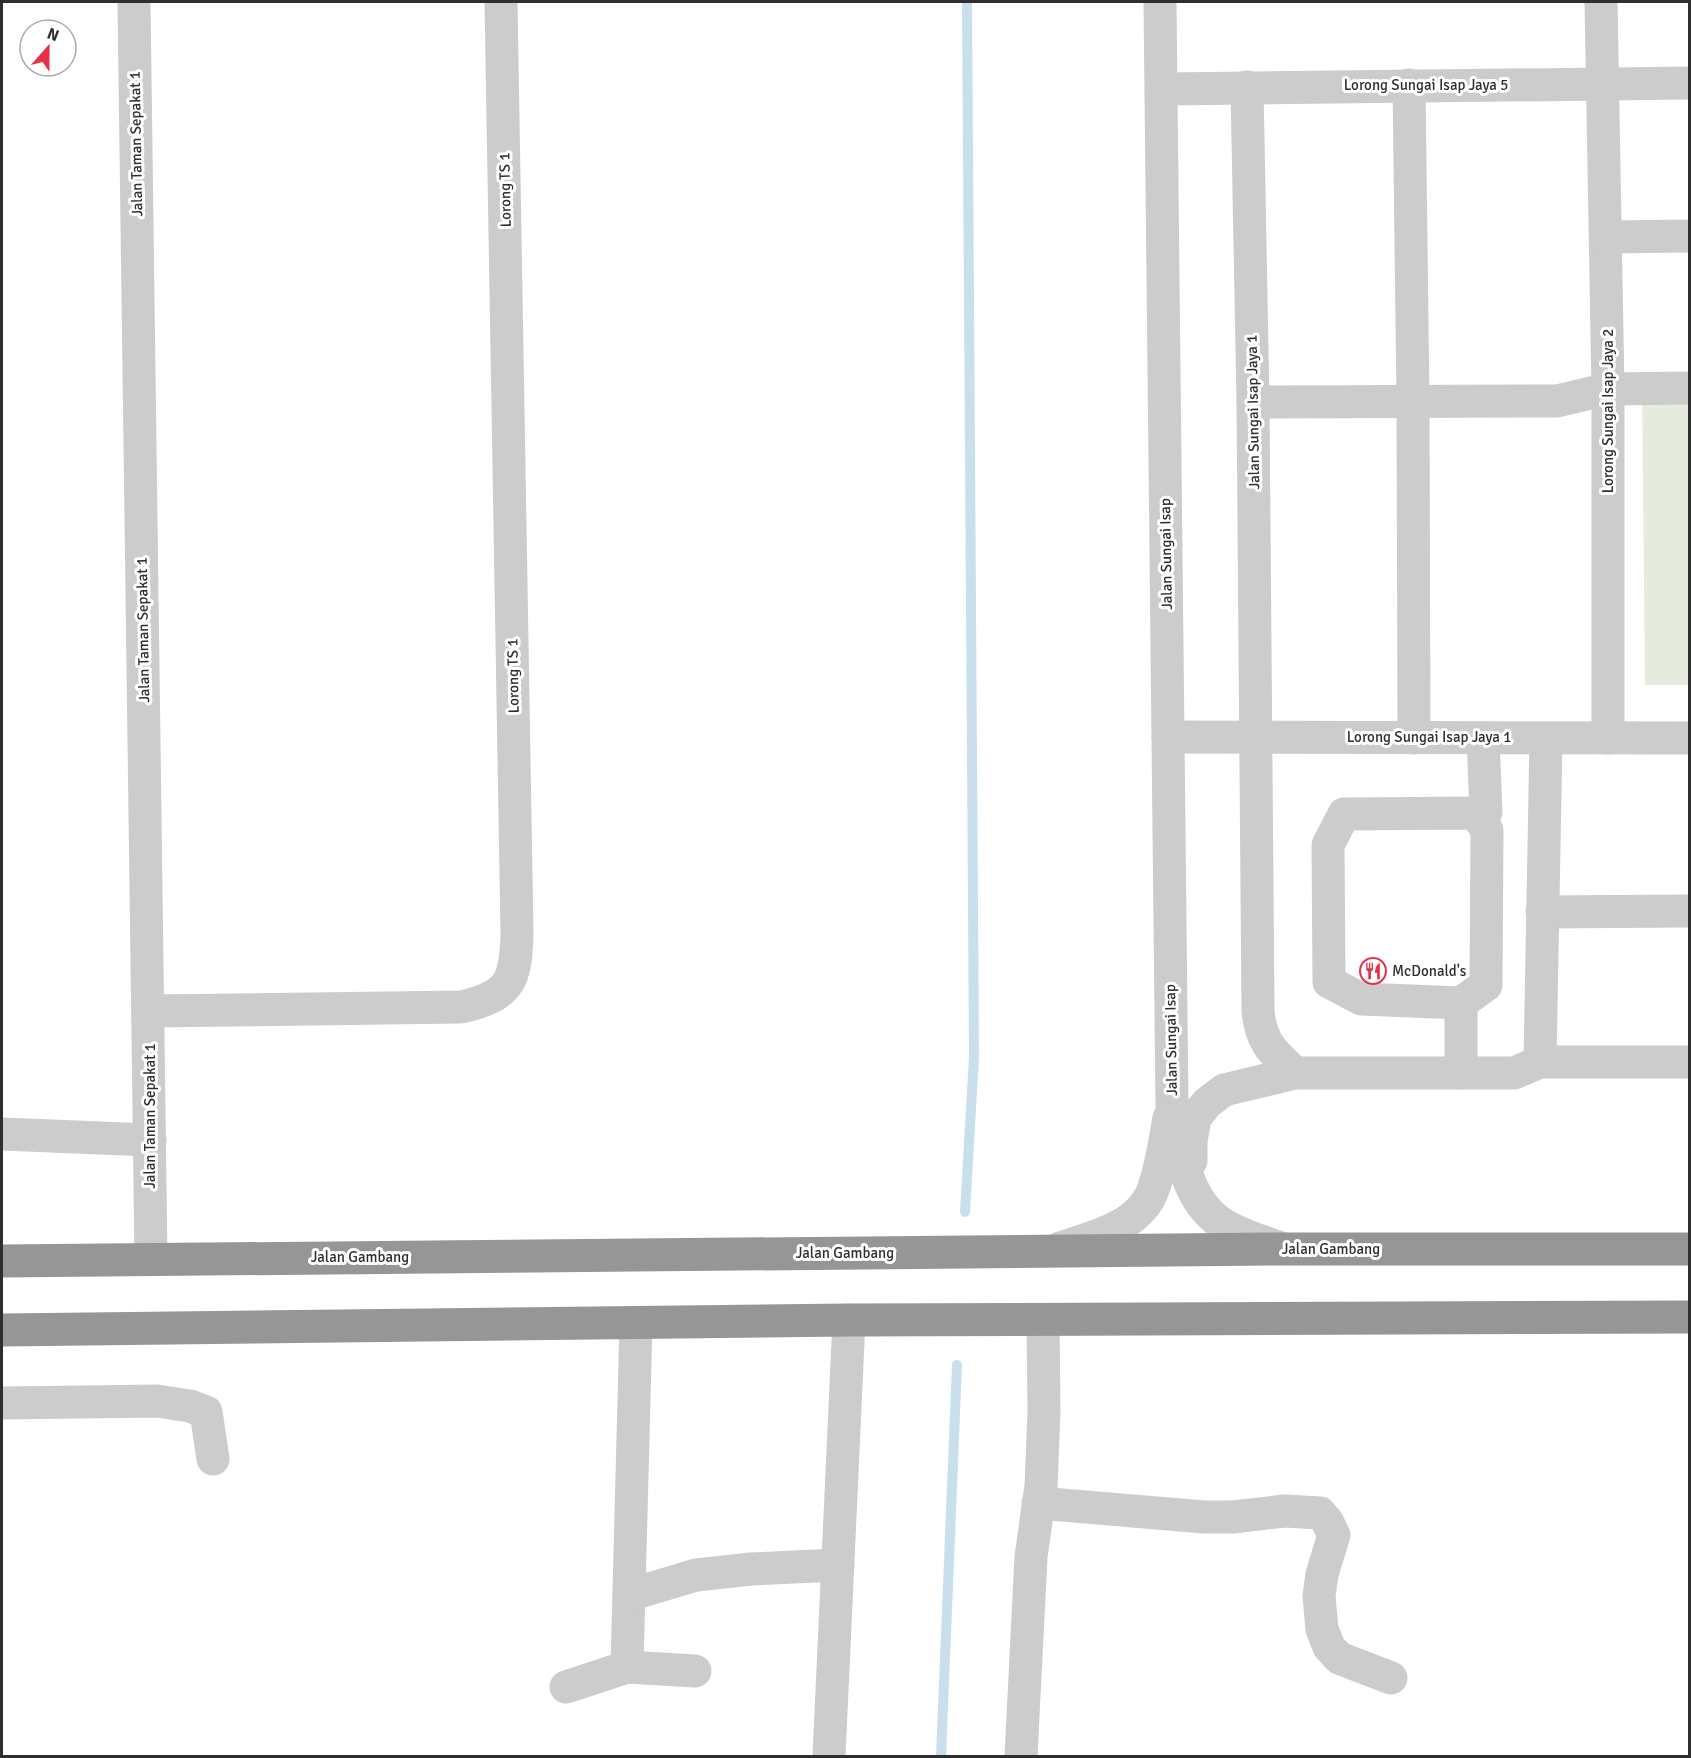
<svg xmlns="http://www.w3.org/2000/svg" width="1691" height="1758" viewBox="0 0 1691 1758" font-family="Signika,sans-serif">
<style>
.green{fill:#e6ecdd}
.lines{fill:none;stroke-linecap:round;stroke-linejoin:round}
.stream{stroke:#c9e0ec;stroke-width:10}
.minor{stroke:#ccc;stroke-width:33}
.highway{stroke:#969696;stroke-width:33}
.labels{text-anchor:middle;stroke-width:6;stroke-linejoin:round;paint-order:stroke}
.street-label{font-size:15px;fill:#2f2f2f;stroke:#fff}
.poi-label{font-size:15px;fill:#2f2f2f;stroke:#fff;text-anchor:start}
</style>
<rect width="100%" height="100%" fill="#fff"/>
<path class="green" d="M1642 387H1689V685H1645Z"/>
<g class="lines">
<g class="stream">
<path d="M965 1212 974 1057 967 2"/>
<path d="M941 1756 957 1365"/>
</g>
<g class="minor">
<path d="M134 2 151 1259"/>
<path d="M1160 2 1172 1107C1180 1147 1184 1198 1221 1223 1239 1235 1261 1241 1281 1248"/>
<path d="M1601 2 1608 389V738"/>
<path d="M1409 85 1413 401 1414 738"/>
<path d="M1247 87 1253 402 1258 1012C1262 1044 1272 1051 1295 1073"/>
<path d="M1162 89 1690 83"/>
<path d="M1606 237 1690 236"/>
<path d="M1253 402 1557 401 1608 389 1690 388"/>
<path d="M1168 737 1690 738"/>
<path d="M1476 813 1487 830 1486 985 1461 1003 1361 999 1329 982 1328 845 1344 814Z"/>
<path d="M1480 820 1486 812 1483 738"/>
<path d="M1542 912 1690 911"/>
<path d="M149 1011 461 1007C510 996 516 981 517 933L501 2"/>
<path d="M1540 1062 1546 738"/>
<path d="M1461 1073V1003"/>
<path d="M2 1134 150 1140"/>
<path d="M1191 1161V1141L1195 1118 1207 1103 1224 1090 1295 1073H1514L1540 1062H1690"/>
<path d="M1060 1248C1094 1237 1142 1226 1154 1187 1162 1164 1165 1140 1169 1118"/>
<path d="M636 1323 627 1667 695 1671"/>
<path d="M2 1403 157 1401 190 1406 206 1412 213 1459"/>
<path d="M1038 1503 1204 1517H1233L1285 1511 1320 1513 1327 1521 1334 1535 1322 1574 1319 1596 1322 1629 1329 1647 1339 1658 1391 1678"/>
<path d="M629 1595 696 1575 751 1569 838 1565"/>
<path d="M566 1687 627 1667"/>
<path d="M829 1756 849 1320"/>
<path d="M1021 1756 1031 1557 1041 1486 1044 1412 1043 1320"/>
</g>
<g class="highway">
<path d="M2 1261 1283 1249H1690"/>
<path d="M2 1330 849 1320 1690 1317"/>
</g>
</g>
<defs>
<symbol id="restaurant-ring" viewBox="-11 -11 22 22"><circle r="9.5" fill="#fff" stroke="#e43347" stroke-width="1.5"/><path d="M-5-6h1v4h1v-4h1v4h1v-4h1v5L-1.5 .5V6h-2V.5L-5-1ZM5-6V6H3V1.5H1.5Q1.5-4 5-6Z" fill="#e43347"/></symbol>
</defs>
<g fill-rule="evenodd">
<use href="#restaurant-ring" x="1358" y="956" width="30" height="30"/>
</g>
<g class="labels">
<g class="street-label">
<text x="1426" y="90">Lorong Sungai Isap Jaya 5</text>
<text transform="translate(136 144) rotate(-91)" y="5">Jalan Taman Sepakat 1</text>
<text transform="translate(505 190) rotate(-91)" y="5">Lorong TS 1</text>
<text transform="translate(1608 411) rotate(-90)" y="5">Lorong Sungai Isap Jaya 2</text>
<text transform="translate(1253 412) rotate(-91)" y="5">Jalan Sungai Isap Jaya 1</text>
<text transform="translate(1166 554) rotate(-91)" y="5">Jalan Sungai Isap</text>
<text transform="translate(143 630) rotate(-91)" y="5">Jalan Taman Sepakat 1</text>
<text transform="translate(513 676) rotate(-91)" y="5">Lorong TS 1</text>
<text x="1429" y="742">Lorong Sungai Isap Jaya 1</text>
<text transform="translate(1171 1040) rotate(-91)" y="5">Jalan Sungai Isap</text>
<text transform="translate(150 1116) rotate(-90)" y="5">Jalan Taman Sepakat 1</text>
<text x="1331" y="1254">Jalan Gambang</text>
<text x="845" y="1258">Jalan Gambang</text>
<text x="360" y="1262">Jalan Gambang</text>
</g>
<g class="poi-label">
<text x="1392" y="976">McDonald's</text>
</g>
</g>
<rect width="1691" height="1758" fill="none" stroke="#2f2f2f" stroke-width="6"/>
<g transform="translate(48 48) rotate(21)"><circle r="28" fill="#ffffff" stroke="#acacac" stroke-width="1.5"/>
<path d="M0-4.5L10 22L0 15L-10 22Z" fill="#e43347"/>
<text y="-9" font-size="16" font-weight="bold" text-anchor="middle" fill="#2f2f2f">N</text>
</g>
</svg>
